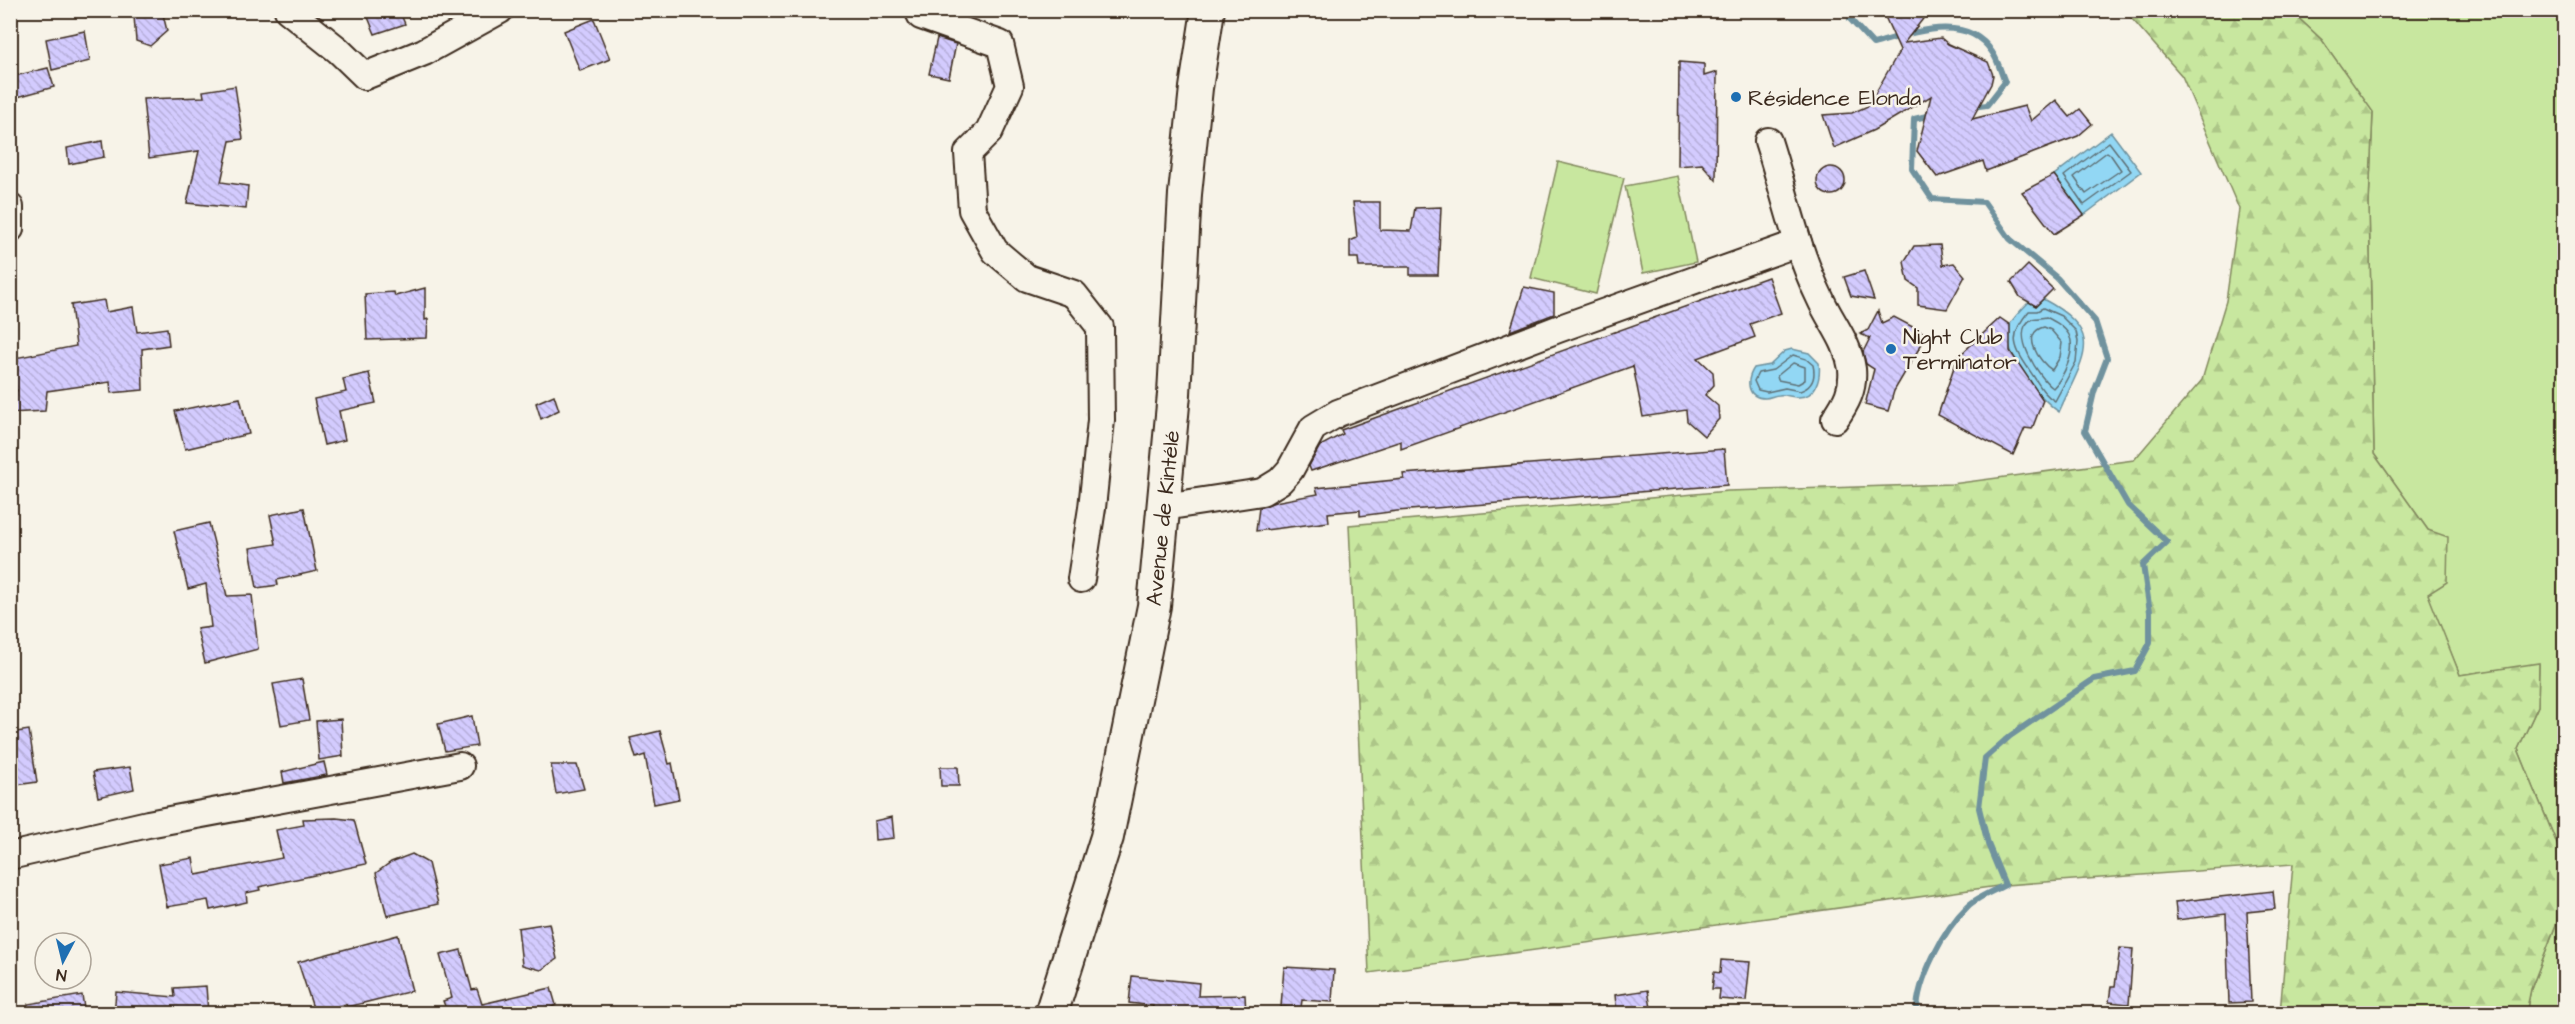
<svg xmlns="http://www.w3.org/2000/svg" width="2575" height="1024" viewBox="0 0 2575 1024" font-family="'Architects Daughter',sans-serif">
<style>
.green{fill:#c8e79f;stroke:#82885e;stroke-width:1.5}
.forest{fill:url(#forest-firs);stroke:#82885e;stroke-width:1.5}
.water{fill:#92d7f4;stroke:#6f929e;stroke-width:1.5}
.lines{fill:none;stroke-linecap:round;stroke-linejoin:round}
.shore{stroke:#5e6f74;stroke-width:1.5}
.stream{stroke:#6f929e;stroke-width:6}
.building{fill:url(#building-back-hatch);stroke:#3b2a1e;stroke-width:1.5}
.minor-casing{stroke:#3b2a1e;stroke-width:30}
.major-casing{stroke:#3b2a1e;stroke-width:36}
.minor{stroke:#f7f3e8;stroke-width:26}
.major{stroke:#f7f3e8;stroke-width:32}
.poi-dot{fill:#1f6fb2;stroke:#f7f3e8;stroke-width:2}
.labels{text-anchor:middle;stroke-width:5;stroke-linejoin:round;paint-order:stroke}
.poi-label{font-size:22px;fill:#3b2a1e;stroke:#f7f3e8;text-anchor:start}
.street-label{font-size:22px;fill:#3b2a1e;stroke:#f7f3e8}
</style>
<defs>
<pattern id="forest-firs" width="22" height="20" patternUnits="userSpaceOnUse" patternTransform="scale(1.5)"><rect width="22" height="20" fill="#c8e79f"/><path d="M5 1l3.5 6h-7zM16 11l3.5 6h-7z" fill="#adc688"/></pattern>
<pattern id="building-back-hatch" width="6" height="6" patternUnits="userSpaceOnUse" patternTransform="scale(1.5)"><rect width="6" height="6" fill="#d3cbfe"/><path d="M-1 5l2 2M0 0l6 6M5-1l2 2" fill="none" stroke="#b6aed9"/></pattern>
</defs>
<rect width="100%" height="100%" fill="#f7f3e8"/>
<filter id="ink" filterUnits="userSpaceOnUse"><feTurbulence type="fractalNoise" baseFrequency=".0167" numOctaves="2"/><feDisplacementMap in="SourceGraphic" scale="12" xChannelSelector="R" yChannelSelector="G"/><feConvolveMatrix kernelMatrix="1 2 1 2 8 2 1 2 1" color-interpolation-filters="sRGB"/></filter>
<g filter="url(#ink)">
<g class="green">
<path d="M2291 11H2564V1013H2526L2531 989 2557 922 2559 849 2518 749 2538 706 2539 664 2460 675 2427 594 2428 530 2374 454 2369 204 2373 113 2322 40Z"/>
<path d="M1558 162 1624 178 1596 294 1531 278Z"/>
<path d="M1678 176 1696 262 1643 273 1625 186Z"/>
</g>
<path class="forest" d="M2125 11H2190L2194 15 2192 11H2291L2322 40 2373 112 2369 204 2374 454 2428 530 2448 537 2447 582 2428 594 2460 675 2539 663 2538 706 2518 749 2559 849 2557 922 2531 989 2526 1013H2280L2293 864 2005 885 1369 973 1349 525 1728 491 1952 484 2134 460 2202 380 2226 301 2239 209 2182 76Z"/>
<g class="water">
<path d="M2111 132 2141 172 2084 215 2054 175Z"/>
<path d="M2043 299C2108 334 2083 357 2059 412 2038 397 1999 352 2010 324 2014 317 2023 308 2029 302L2036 306Z"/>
<path d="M1792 349 1809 353 1819 363C1821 379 1816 398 1797 397 1791 397 1785 394 1779 395 1774 395 1770 398 1765 398 1746 398 1746 380 1754 368L1770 365 1785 351Z"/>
</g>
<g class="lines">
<g class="shore">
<path d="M2109 142 2131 171 2084 205 2064 176Z"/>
<path d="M2107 152 2110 154 2121 170 2086 194 2074 177Z"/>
<path d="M2043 308 2061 316 2076 331 2078 342 2076 362 2055 401C2045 396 2040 386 2034 377 2016 350 2005 339 2029 311H2037Z"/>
<path d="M2046 317C2054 321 2064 326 2069 335 2077 350 2063 378 2053 388 2040 379 2008 332 2032 319 2035 318 2043 318 2046 317Z"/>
<path d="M2044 327 2051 330 2062 343 2060 357 2052 370C2039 362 2020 333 2044 327Z"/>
<path d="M1793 355 1806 359 1813 365C1816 378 1812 387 1800 391L1785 388 1767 392 1758 390 1754 381 1758 373 1773 370Z"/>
<path d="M1793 363 1805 367V380L1798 384 1778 380 1777 376Z"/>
</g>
<g class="stream">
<path d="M1848 10 1850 19 1873 44C1910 34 1966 11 1992 52 1998 60 2001 73 2005 82L1987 105 1971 107"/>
<path d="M1917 1014C1916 981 1944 929 1968 906 1977 897 1993 891 2005 885L1988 844 1979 808 1985 758 2010 736 2094 679 2135 671 2150 643V612L2143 565 2167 542 2128 505 2085 431 2094 392 2107 358 2095 321 2057 278 2010 239 1984 202 1932 199 1912 169 1914 119 1931 115"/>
</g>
</g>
<g class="building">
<path d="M162 10 167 31 150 46 136 41 134 16Z"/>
<path d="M365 10H399L405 24 375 34Z"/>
<path d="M1882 10H1930L1904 43 1941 38 1948 44 1988 62 1993 75 1991 84 1972 119 2025 106 2031 121 2056 100 2070 117 2080 109 2092 124 2078 136 1986 171 1983 161 1937 177 1917 151 1931 96 1874 130 1834 148 1823 115 1852 113 1868 106 1900 50Z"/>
<path d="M594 19 610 59 580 71 564 31Z"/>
<path d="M85 31 90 61 52 70 46 39Z"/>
<path d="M937 38 956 44 949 78 929 74Z"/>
<path d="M1679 62 1704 64V76L1717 72 1716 180 1702 164 1678 166Z"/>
<path d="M48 68 54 87 10 99V77Z"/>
<path d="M235 86 243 139 230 141 221 182 248 186 246 209 187 203 199 151 149 158 143 99 204 97 203 91Z"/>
<path d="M102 141 104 157 69 164 67 148Z"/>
<circle cx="1831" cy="181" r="14"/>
<path d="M2054 175 2084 215 2054 234 2022 192Z"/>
<path d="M1353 202H1380V230L1411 231 1415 208 1441 207 1438 275H1410V267H1359L1358 258H1350V241L1357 238Z"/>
<path d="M1940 245 1943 265 1954 263 1965 276 1947 309 1918 305V288L1908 281 1904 262 1914 246Z"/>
<path d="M2028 265 2053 289 2036 306 2020 297 2011 282Z"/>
<path d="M1864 271 1874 300 1851 296 1844 277Z"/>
<path d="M1768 277 1781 313 1750 324 1755 337 1698 358 1713 372 1714 385 1705 395 1718 406 1719 419 1704 436 1687 421 1686 410 1643 417 1633 366 1401 449V441L1311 471 1309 466 1320 446 1343 434 1341 430Z"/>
<path d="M1524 287 1554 293V314L1510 331Z"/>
<path d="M425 288V320L428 319 427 338 367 340 365 294 394 292 395 296Z"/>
<path d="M104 300 106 312 133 307 137 332 167 328 169 345 142 349 143 390 111 393 110 382 47 391 45 411 10 413 17 390 10 388V359L76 346 71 305Z"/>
<path d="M1878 311 1882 323 1894 317 1924 333V340L1894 391 1888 411 1865 405 1874 369 1866 364 1863 352 1870 338 1860 334 1868 330Z"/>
<path d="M2000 318 2010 325V351L2043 400 2032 429 2025 428 2013 455 1938 415 1957 358Z"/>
<path d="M369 373 376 403 339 411 345 440 324 445 314 399 346 392 343 379Z"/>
<path d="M554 395 559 410 541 419 536 403Z"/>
<path d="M240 398 249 434 185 449 175 411Z"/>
<path d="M1724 449 1727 485 1397 511 1360 516V510L1328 513 1329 522 1256 531 1259 508 1275 502 1318 494 1316 488 1404 479 1403 474Z"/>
<path d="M304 508 317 571 277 580 278 585 257 588 250 548 276 544 270 515Z"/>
<path d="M209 523 227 596 252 595 258 649 205 663 197 629 211 627 206 584 188 589 174 531Z"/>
<path d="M302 679 309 720 281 725 273 684Z"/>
<path d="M472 716 477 746 445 751 438 724Z"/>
<path d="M341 719 343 756 319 760 316 721Z"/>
<path d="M29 730 37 782 10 786V733Z"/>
<path d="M660 731 669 764 672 763 679 799 654 804 645 755 636 758 630 738Z"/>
<path d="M324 762 327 775 284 783 282 772Z"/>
<path d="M551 765H577L584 789 556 794Z"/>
<path d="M130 767 134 789 98 797 93 772Z"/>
<path d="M940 767H958L959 786H941Z"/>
<path d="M892 817 894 838 875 840 874 821Z"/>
<path d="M336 818 354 820 366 864 259 887 260 890 246 893 247 902 210 910 208 900 167 907 159 864 193 858 196 875 282 858 276 830 304 825 303 819Z"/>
<path d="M412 854 428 863 438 904 387 916 376 873 391 862Z"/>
<path d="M2273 891 2275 909 2247 912 2251 1002 2229 1003 2226 914 2177 920 2175 902Z"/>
<path d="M549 923 557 959 541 970 522 965 518 928Z"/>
<path d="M398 935 412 991 347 1007 346 1004 315 1014 298 962Z"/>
<path d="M2120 948 2133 949 2129 1004 2109 1002 2111 986H2115Z"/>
<path d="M461 950 472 990 477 989 482 1004 551 988 556 1005 548 1009 549 1014H448L443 1001 452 998 440 955Z"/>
<path d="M1721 960 1750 962 1746 1001 1719 999 1720 989H1712L1714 972 1720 973Z"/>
<path d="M1284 967 1334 970 1332 1002 1302 1000 1301 1008 1281 1007Z"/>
<path d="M1132 976 1199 983 1198 996 1245 995 1246 1014H1152L1153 1006 1129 1003Z"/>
<path d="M206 986 208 1014H114L116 992 175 997 174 988Z"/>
<path d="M1648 990 1652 1014H1617L1615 995Z"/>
<path d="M82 995 85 1014H29L28 1004Z"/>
</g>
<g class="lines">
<defs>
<g id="minor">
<path d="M288 10 338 50 365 76 424 52 500 10"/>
<path d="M918 10 921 16 1000 44 1010 86 989 132 968 153 972 210 995 251 1027 278 1074 294 1100 327 1101 420 1092 508 1081 579"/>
<path d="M1768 141C1785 193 1796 249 1820 298 1831 323 1848 341 1852 369 1854 389 1846 403 1835 419"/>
<path d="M10 207V229"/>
<path d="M1164 507 1262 492 1280 481 1290 470 1313 428 1338 413 1558 329 1798 243"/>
<path d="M10 856 148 824 460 766"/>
</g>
<path id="major" d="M1051 1014 1107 837 1154 606 1174 394 1185 194 1196 88 1208 10"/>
</defs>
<use href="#minor" class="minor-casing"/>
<use href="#major" class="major-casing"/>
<use href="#minor" class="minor"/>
<use href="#major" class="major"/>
</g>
</g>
<g class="poi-dot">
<circle cx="1736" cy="97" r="6"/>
<circle cx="1891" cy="349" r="6"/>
</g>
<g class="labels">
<g class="poi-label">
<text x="1748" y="105">Résidence Elonda</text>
<text x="1903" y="344">Night Club<tspan x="1903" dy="25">Terminator</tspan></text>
</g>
<g class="street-label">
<text transform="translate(1162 518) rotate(-84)" y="8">Avenue de Kintélé</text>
</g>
</g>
<rect width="2575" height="1024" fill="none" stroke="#f7f3e8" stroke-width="36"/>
<rect x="18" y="18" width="2539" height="988" fill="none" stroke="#3b2a1e" stroke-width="2" filter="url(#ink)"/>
<g transform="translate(63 961) rotate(187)"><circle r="28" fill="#f7f3e8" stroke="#aca397" stroke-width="1.5"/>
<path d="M0-4.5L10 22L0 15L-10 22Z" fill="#1f6fb2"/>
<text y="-9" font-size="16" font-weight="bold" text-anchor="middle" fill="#3b2a1e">N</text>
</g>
</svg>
